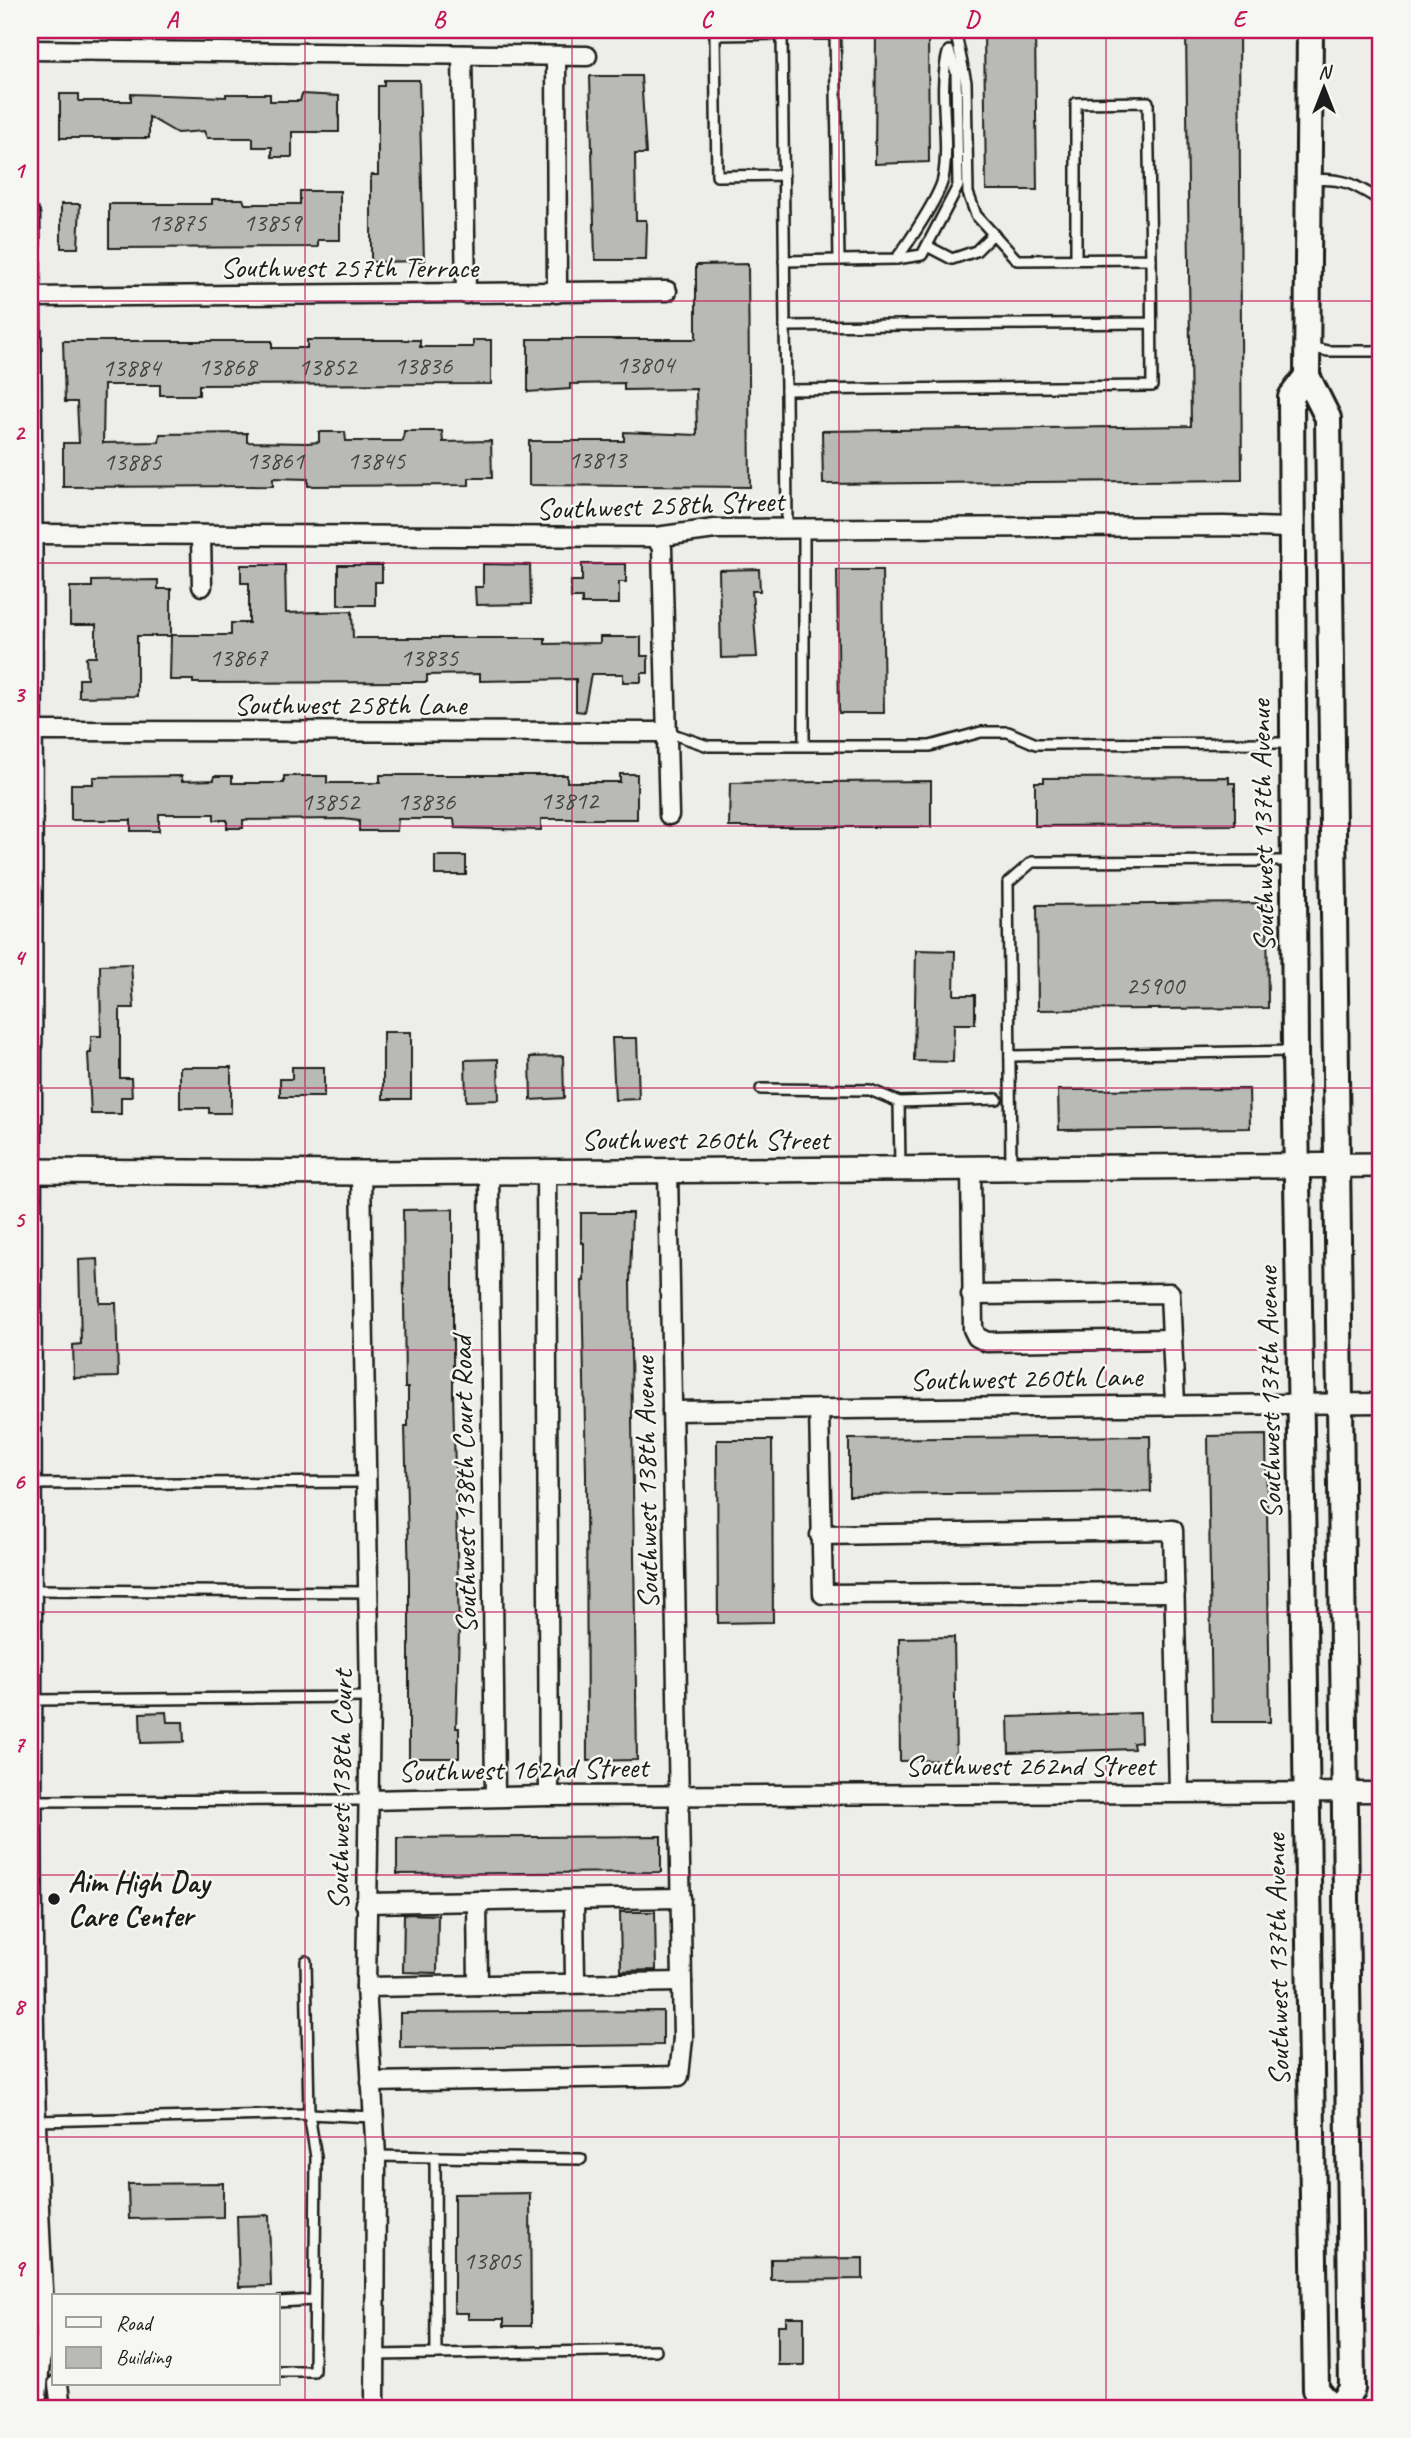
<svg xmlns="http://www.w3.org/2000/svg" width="1411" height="2438" viewBox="0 0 1411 2438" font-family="Caveat,sans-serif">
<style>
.building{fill:#b9b9b6;stroke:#1c1c1c;stroke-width:2}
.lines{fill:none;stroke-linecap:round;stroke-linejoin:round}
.service-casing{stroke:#1c1c1c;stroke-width:14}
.minor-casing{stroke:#1c1c1c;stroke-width:23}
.tertiary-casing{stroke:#1c1c1c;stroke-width:28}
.secondary-casing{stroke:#1c1c1c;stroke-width:30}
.path{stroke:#1c1c1c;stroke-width:3.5;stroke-dasharray:2 5;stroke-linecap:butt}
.service{stroke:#f6f6f2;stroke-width:9}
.minor{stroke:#f6f6f2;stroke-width:18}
.tertiary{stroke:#f6f6f2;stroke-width:23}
.secondary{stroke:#f6f6f2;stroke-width:24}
.grid{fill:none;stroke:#c2185b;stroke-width:2;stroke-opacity:0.55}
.poi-dot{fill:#1c1c1c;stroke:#f6f6f2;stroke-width:2.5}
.labels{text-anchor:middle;stroke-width:5;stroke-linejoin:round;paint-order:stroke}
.number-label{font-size:26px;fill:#434342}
.street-label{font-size:30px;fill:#1c1c1c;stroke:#f6f6f2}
.poi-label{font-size:30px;font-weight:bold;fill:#1c1c1c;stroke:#f6f6f2;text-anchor:start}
.neatline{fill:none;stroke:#c2185b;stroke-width:2.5}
.grid-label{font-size:23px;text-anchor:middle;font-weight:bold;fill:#c2185b}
</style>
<rect width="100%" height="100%" fill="#edede9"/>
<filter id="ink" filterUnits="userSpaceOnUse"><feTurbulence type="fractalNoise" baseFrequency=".0143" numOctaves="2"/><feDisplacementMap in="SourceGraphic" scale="14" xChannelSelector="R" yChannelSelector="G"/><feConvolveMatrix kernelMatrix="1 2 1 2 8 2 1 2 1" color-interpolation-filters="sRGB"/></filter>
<g filter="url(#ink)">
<g class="building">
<path d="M876 30H928L929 162 875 164Z"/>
<path d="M984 30H1035L1037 190H986Z"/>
<path d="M1186 30H1239L1242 480 823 484 822 431 1191 426Z"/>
<path d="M590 76H641L646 154H635L636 220H646L647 224 646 260H595Z"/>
<path d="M384 80H419L424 261 371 262V175H378V86H384Z"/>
<path d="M60 94H79V101H131V94L226 97V94H270V101H300L302 94 339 96V132H292V157H272V147H253V138H207L204 131 177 133 149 117V138H60Z"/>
<path d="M300 191H340V240H318V247L109 248V204H212V199H243L245 204H300Z"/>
<path d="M61 204H80L78 248H61Z"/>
<path d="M748 264 750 487 529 485V441H624V432L697 435 696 389 624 390V383L570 384V389L528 392V339H696V265Z"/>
<path d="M307 340H420V347H473V340H491V384L199 385V395H160V385H104L103 443 159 442 160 434 247 433V442L307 443 319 442V432H345L346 441H403L404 431H442L443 442 491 441 492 478H469V485L308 486V479L273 478V486L63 487V443H79L77 402H65L63 341H272V348H307Z"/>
<path d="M483 564 530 565 531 604 476 605 475 587H483Z"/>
<path d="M582 564H626V582H619V604H582V598H571V581H582Z"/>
<path d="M241 565H285L286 613 352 611 353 638H545V644L600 643V637H641V656H648V673H641V682H623V674H591L584 712 576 711V679L480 681V674L427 675V682H409L193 683V680H170L171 636H137V696L79 697V679H87L86 657H96V625H70V587H92V581L158 580V589H171V635H231V623H249V583H241Z"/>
<path d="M338 565H382V582H375V605H338Z"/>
<path d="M759 569 760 591H752L757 657 721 658 719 570Z"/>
<path d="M837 570H882L884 713H839Z"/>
<path d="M620 774H637V819H541V830L455 828 454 819H398L397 831H359V821L343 819 243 820V828H227V820H214V814H159V831H131V820H71V784H93V777L182 776V781L214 780V776H232V783H284V776H327V783H380V775H567V782H620Z"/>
<path d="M1229 777V783H1235V825L1035 826V782H1044V778Z"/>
<path d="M931 781V827H729L730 783Z"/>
<rect x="435" y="856" width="31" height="19"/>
<path d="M1267 903 1268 1008 1038 1010 1037 905Z"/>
<path d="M916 950 955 951 954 995H975V1024H954L953 1062 914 1061Z"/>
<path d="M131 964 134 1008H120V1078H131L132 1097H121V1114H91L88 1053H91V1036H101L100 965Z"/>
<rect x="383" y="1032" width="28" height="67"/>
<path d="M612 1038H637L639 1099 615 1100Z"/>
<path d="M563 1056 564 1098 531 1100 530 1057Z"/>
<path d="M498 1059 499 1100 466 1101 465 1060Z"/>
<path d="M180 1067H231V1113H209V1108H180Z"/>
<path d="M292 1067H324V1097H280V1079H292Z"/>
<path d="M1249 1089 1250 1128 1059 1130 1058 1090Z"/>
<path d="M453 1209V1392L459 1630 456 1728H459V1758H409V1579L405 1426H408V1388H405L403 1210Z"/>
<path d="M581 1213H632L630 1281 637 1760 587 1761 586 1474 582 1281H584V1243H581Z"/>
<path d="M98 1259 100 1303H116L118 1377 74 1378 73 1345 81 1344 79 1260Z"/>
<path d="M1266 1435 1270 1722H1212L1208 1436Z"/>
<path d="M1150 1436 1151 1492 849 1495V1439Z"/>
<path d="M717 1440H772L773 1622 718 1623Z"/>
<path d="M954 1637 956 1760 900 1761 899 1638Z"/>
<path d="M166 1712 167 1722H183L184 1742 141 1743 140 1713Z"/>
<path d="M1140 1713 1141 1742 1133 1743 1134 1749 1009 1753 1008 1717Z"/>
<path d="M661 1836V1872L397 1874V1838Z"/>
<path d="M620 1912H655L656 1970 621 1971Z"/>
<path d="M404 1914 438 1915 437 1973 403 1972Z"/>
<path d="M663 2011V2045L400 2048V2013Z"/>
<path d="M223 2183V2217L129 2219 128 2184Z"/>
<path d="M530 2193 531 2326H504V2319H468V2313H454V2194Z"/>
<path d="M269 2215 271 2286 239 2287 237 2216Z"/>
<path d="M863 2258V2279L771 2280V2259Z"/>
<path d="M786 2317H804V2365H778V2325H786Z"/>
</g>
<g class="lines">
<defs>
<g id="service">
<path d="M955 30 966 82 968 193 976 215 1017 260 1151 259 1148 102 1076 103V260"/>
<path d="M782 34H835L839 260"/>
<path d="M784 175 717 176 715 35 782 34 785 326"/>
<path d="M1310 180C1343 177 1354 184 1381 201"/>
<path d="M927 246 952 259 976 251 993 234"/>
<path d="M896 259C908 244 939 197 943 179 951 138 937 94 948 53"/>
<path d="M1151 259 1152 386 786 390 785 326 1151 323"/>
<path d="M784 261 896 259 922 255 958 186 956 72 949 51"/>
<path d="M1309 347 1328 351H1381"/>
<path d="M786 390 787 529"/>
<path d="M667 732 708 746H930L981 732H1008L1036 744 1291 743"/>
<path d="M804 745V529"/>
<path d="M1010 1056 1295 1051"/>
<path d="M761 1089 870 1090 899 1102"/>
<path d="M1011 1166 1008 883 1032 862 1291 861"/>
<path d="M900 1167 899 1102 997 1099"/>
<path d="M32 1484 367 1482"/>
<path d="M32 1590 369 1592"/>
<path d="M33 1700 370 1697"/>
<path d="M33 1801 368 1800"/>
<path d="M38 2121 309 2114 373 2117"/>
<path d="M376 2156 435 2157 436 2354 656 2350"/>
<path d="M435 2157 581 2159"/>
<path d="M278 2302 314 2300"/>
<path d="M375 2355 436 2354"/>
<path d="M278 2371H314L316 2157 309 2114 306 1961"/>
</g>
<g id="minor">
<path d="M30 50 587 56"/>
<path d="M462 55 466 294"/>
<path d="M556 56 557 293"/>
<path d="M30 215C36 688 30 1160 32 1633 33 1868 30 2103 46 2337L40 2362 36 2408"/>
<path d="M30 297 667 291"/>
<path d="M32 534 656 537 715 529 1224 526 1290 528"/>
<path d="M201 537 202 586"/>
<path d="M656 537 662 548 669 815"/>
<path d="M30 731 667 732"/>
<path d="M971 1169 973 1329 977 1337 987 1342 1172 1339"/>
<path d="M489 1172 495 1796"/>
<path d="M546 1172 549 1796"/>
<path d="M361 1173 370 1697 366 1987 376 2156 375 2408"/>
<path d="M971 1295 1170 1293 1175 1404"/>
<path d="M819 1409 823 1594 1175 1592"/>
<path d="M672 1411 1381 1403"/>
<path d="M820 1535 1173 1530 1179 1792"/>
<path d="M368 1800 549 1796 1381 1792"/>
<path d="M574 1900 575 1983"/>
<path d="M477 1901 478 1985"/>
<path d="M365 1903 681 1898"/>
<path d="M366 1987 682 1982"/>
<path d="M371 2082 679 2076 683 2038 682 1982 668 1171"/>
<path d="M58 2384 61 2408"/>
</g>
<path id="tertiary" d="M30 1171 361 1173 1381 1165"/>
<g id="secondary">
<path d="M1310 30 1307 376 1328 418 1352 2389 1339 2408"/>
<path d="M1307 376 1291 397 1295 1051 1316 2389 1332 2408"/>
</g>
</defs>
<use href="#service" class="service-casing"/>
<use href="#minor" class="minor-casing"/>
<use href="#tertiary" class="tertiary-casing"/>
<use href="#secondary" class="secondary-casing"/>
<path class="path" d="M78 2403 89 2408"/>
<use href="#service" class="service"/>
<use href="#minor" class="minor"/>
<use href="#tertiary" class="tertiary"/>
<use href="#secondary" class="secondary"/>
</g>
</g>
<path class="grid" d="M305 30V2408M572 30V2408M839 30V2408M1106 30V2408M30 301H1381M30 563H1381M30 826H1381M30 1088H1381M30 1350H1381M30 1612H1381M30 1875H1381M30 2137H1381"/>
<circle class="poi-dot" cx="54" cy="1899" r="7"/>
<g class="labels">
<g class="number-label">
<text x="177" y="231">13875</text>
<text x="272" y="231">13859</text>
<text x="645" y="373">13804</text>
<text x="423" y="374">13836</text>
<text x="227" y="375">13868</text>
<text x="327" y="375">13852</text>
<text x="131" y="376">13884</text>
<text x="597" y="468">13813</text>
<text x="275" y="469">13861</text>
<text x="376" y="469">13845</text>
<text x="132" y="470">13885</text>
<text x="238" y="666">13867</text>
<text x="429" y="666">13835</text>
<text x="569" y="809">13812</text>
<text x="330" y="810">13852</text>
<text x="426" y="810">13836</text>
<text x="1155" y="994">25900</text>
<text x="492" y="2269">13805</text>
</g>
<g class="street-label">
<text x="349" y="277">Southwest 257th Terrace</text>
<text transform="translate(660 505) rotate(-2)" y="10">Southwest 258th Street</text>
<text x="350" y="714">Southwest 258th Lane</text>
<text transform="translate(1262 826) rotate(-91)" y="10">Southwest 137th Avenue</text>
<text x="705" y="1149">Southwest 260th Street</text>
<text transform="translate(1026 1378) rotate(-1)" y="10">Southwest 260th Lane</text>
<text transform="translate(1269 1393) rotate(-91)" y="10">Southwest 137th Avenue</text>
<text transform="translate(646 1483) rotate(-91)" y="10">Southwest 138th Avenue</text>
<text transform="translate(464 1485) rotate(-91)" y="10">Southwest 138th Court Road</text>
<text x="1030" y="1775">Southwest 262nd Street</text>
<text transform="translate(523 1769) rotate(-1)" y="10">Southwest 162nd Street</text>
<text transform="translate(340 1790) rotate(-89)" y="10">Southwest 138th Court</text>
<text transform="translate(1277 1960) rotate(-91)" y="10">Southwest 137th Avenue</text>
</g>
<g class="poi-label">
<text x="68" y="1892">Aim High Day<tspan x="68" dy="34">Care Center</tspan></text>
</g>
</g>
<rect width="1411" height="2438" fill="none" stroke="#f6f6f2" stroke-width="77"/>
<rect x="52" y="2294" width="228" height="91" fill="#f6f6f2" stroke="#9f9f9c" stroke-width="2"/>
<rect x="66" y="2317" width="35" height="10" fill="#f6f6f2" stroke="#9f9f9c" stroke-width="2"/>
<text x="116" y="2330" font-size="21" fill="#1c1c1c">Road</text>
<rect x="66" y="2347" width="35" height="21" fill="#b9b9b6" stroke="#9f9f9c" stroke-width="2"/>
<text x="116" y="2364" font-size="21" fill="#1c1c1c">Building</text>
<g transform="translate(1324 88)" stroke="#f6f6f2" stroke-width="5" paint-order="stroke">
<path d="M0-5L12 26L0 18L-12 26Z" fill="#1c1c1c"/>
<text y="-10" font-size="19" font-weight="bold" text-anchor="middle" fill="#1c1c1c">N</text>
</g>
<rect x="38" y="38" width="1334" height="2362" class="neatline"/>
<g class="grid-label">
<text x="172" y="27">A</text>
<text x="439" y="27">B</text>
<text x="706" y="27">C</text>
<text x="972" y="27">D</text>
<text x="1239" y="27">E</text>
<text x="19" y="178">1</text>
<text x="19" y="440">2</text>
<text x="19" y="702">3</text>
<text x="19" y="965">4</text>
<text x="19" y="1227">5</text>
<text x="19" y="1489">6</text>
<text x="19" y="1752">7</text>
<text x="19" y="2014">8</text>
<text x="19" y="2276">9</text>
</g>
</svg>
